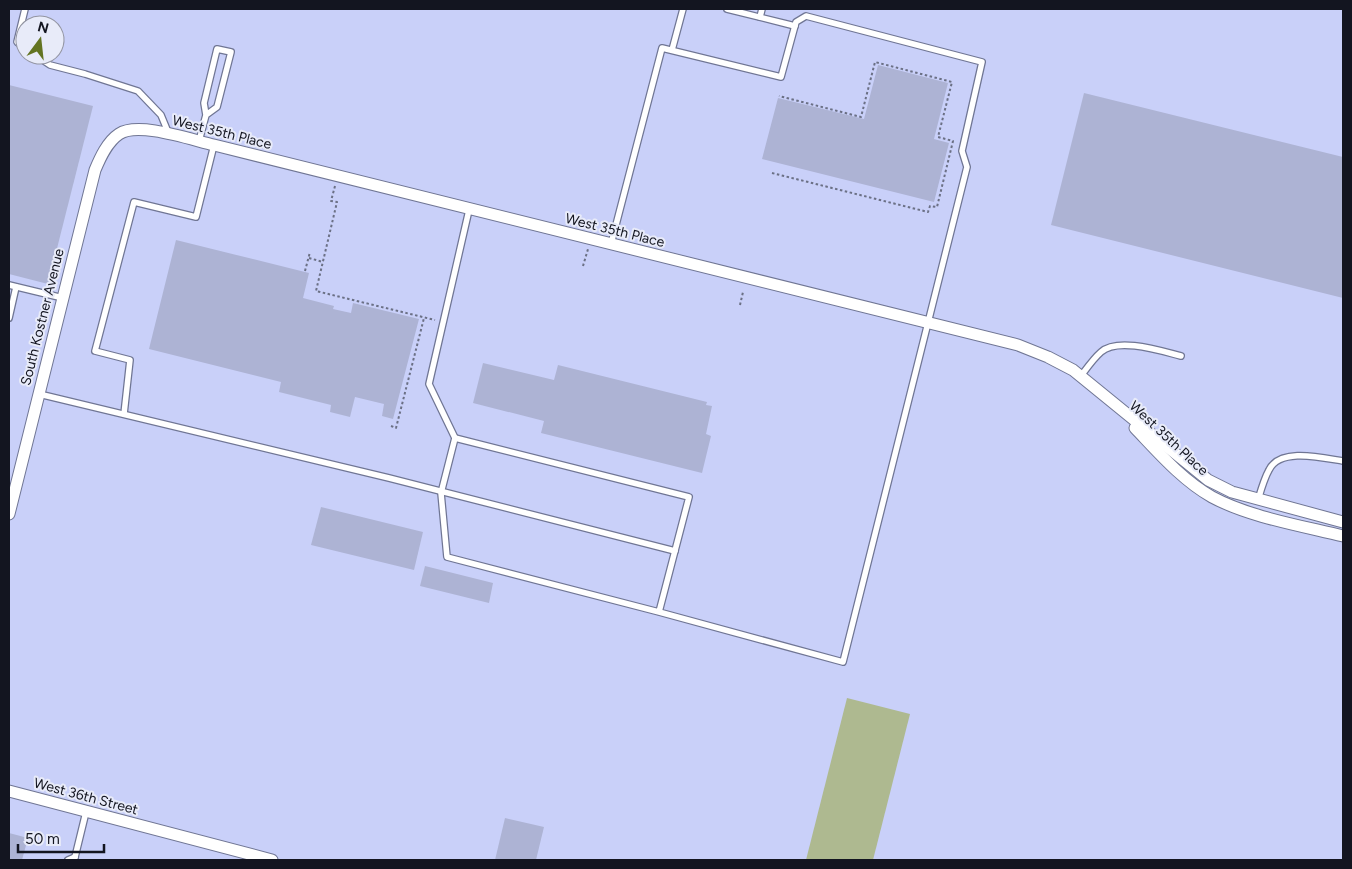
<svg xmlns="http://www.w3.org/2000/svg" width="1352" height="869" viewBox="0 0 1352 869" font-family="Figtree,sans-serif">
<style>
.built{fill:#c9d0f9;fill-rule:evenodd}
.green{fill:#aeb990}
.building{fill:#adb3d4}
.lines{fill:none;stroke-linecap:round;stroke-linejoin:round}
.service-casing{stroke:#707694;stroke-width:8}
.minor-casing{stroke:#707694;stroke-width:13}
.path{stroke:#6b7085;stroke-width:2;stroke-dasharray:2.5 2.5;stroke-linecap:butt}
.service{stroke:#fff;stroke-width:5.5}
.minor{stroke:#fff;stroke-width:11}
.labels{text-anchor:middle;stroke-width:4;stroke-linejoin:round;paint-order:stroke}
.street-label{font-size:14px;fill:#131520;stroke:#e8ebf9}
</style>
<rect width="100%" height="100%" fill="#d6ddff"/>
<path class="built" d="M9 9H1343V860H9ZM25 25H55V55H25Z"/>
<path class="green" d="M847 698 910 714 873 860H806Z"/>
<g class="building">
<path d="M878 65 948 83 934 139 949 143 934 202 762 159 778 98 864 119Z"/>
<path d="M9 85 93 106 48 284 9 274Z"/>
<path d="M1084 93 1343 157V298L1051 225Z"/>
<path d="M176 240 309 273 303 298 334 306 333 309 351 313 353 303 419 319 393 419 382 416 384 404 355 397 350 417 330 412 331 405 279 392 281 382 149 349Z"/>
<path d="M483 363 554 380 558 365 707 402 706 405 712 406 706 434 711 436 702 473 541 433 544 421 473 403Z"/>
<path d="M321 507 423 532 414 570 311 545Z"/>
<path d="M425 566 493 583 489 603 420 586Z"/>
<path d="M505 818 544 827 536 860H495Z"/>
<path d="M9 833 28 838 22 860H9Z"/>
</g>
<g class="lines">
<defs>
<g id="service">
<path d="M727 9 795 26"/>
<path d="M760 17 762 9"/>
<path d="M25 48 17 42 25 9"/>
<path d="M672 50 683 9"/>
<path d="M35 55 50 65 85 74 138 91 161 115 168 132"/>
<path d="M199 141 206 115 204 103 217 49 231 52 217 107 206 115"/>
<path d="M611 244 662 48 781 77 796 22 806 16 982 62 962 151 967 167 843 662 659 612 689 497 455 438 441 493 447 557 659 612"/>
<path d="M9 285 63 298"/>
<path d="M9 318 16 287"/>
<path d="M1081 376C1087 368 1093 359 1101 352 1118 337 1161 351 1181 356"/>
<path d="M39 394 389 478 675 551"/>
<path d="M124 414 130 360 95 351 134 202 196 217 214 145"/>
<path d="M455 438 429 384 469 210"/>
<path d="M1258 500C1261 490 1264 479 1269 470 1280 447 1323 458 1343 461"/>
<path d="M75 857 86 812"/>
<path d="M68 860 75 857"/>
</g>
<g id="minor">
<path d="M1135 428C1158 452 1182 480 1212 497 1249 517 1302 526 1343 536"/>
<path d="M9 514 95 170C100 158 107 142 119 134 138 121 192 140 214 145L1018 345 1048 357 1073 370 1208 480 1232 492 1343 522"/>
<path d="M9 791 272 860"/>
</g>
</defs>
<use href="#service" class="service-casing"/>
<use href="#minor" class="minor-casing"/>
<g class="path">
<path d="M772 173 928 212 930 206 937 207 953 141 938 137 952 82 875 62 861 117 779 96"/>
<path d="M335 186 331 201 337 202 316 291 435 320"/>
<path d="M309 258 323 262"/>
<path d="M583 266 588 249"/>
<path d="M305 271 310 252"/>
<path d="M740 305 743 292"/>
<path d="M391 426 396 428 424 318"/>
</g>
<use href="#service" class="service"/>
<use href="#minor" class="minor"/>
</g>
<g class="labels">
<g class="street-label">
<text transform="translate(222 132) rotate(14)" y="5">West 35th Place</text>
<text transform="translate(615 230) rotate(14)" y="5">West 35th Place</text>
<text transform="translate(42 317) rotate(-76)" y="5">South Kostner Avenue</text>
<text transform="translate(1169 438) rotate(43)" y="5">West 35th Place</text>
<text transform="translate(86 796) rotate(15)" y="5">West 36th Street</text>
</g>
</g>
<rect width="1352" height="869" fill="none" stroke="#131520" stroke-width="20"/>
<g transform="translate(40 40) rotate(15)"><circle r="24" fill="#e8ebf9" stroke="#9395a2"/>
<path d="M0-4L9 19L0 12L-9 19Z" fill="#637422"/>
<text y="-8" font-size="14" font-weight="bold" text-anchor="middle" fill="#131520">N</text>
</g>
<path d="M18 844v8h86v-8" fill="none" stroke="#131520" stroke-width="2.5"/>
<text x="25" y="844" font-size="15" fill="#131520" stroke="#e8ebf9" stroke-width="4" paint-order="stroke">50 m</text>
</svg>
